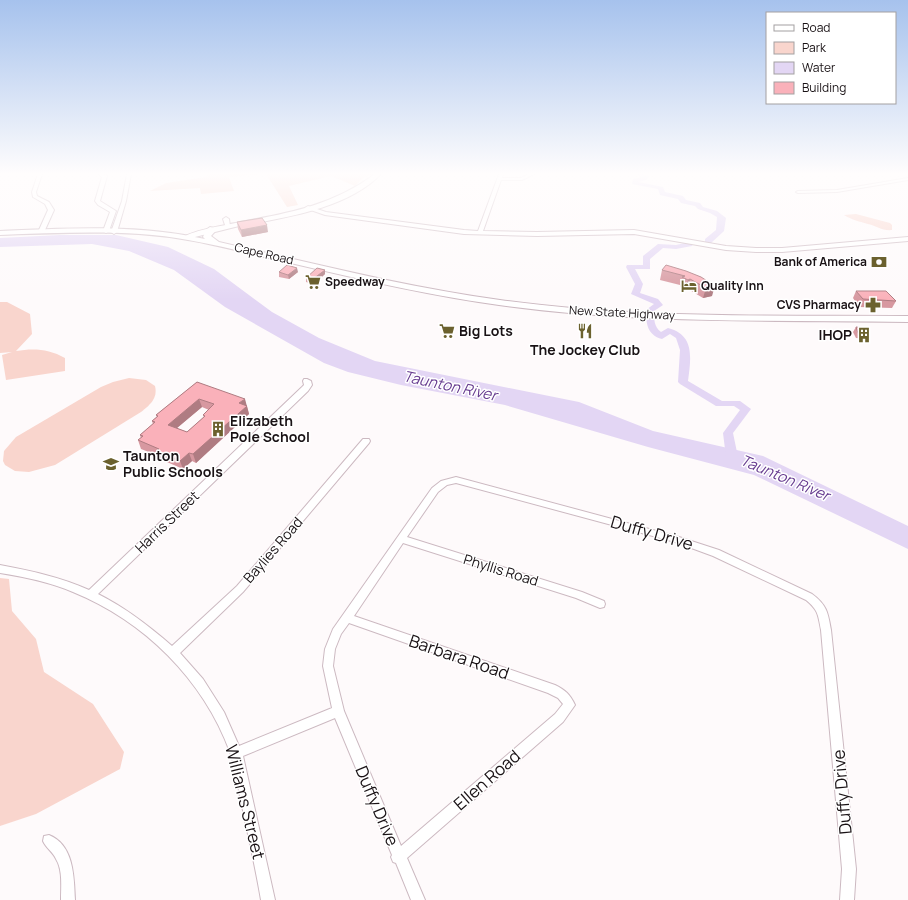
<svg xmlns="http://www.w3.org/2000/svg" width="908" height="900" viewBox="0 0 908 900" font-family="Manrope,sans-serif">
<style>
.green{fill:#f9d5cd}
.water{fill:#e3d6f4}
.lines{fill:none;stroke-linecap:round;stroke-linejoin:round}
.river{fill:#e3d6f4;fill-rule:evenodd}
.minor-casing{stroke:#ccb9c1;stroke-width:2}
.major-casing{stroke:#ccb9c1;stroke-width:2}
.highway-casing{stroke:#ccb9c1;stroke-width:2}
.minor{fill:#fff;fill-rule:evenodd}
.major{fill:#fff;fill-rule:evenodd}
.highway{fill:#fff;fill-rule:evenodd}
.wall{fill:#d798a0;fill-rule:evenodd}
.shaded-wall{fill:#af7c82}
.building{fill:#fab1ba;stroke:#af7c82;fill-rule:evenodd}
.labels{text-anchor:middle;stroke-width:3;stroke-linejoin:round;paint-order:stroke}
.far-street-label{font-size:12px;fill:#191215;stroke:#fff}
.far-poi-label{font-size:12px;font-weight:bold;fill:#191215;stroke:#fff;text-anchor:end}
.poi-label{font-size:14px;font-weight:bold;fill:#191215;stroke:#fff;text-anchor:start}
.street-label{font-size:14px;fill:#191215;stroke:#fff}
.water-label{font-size:15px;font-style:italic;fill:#673c90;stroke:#fff}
.near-street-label{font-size:17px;fill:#191215;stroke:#fff}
</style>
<rect width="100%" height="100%" fill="#fefafb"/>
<g class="green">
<path d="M207 174H265L229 177 234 191 201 194 200 188 150 191 166 183 206 177Z"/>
<path d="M266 174H373L363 178 355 186 331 176 289 186 298 205 287 207Z"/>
<path d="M856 214 890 223 892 225V230C882 231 877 226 868 224 858 221 852 220 844 215Z"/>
<path d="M0 302H7L30 314 32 334 16 351C34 348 49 349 65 358V371L6 380 2 355 12 352 0 353Z"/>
<path d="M129 378 146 380 155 386C158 398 150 405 141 412L55 465 29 472 15 471 5 465 3 461 4 451 16 437 101 387 113 382Z"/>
<path d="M0 578 9 579 12 611 36 639 44 672 93 704 124 752 120 769 36 814 0 826Z"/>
</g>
<path class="water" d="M60 235H116L168 247 214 269 272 312 319 338 375 361 579 402 653 431 763 456 908 526V549L754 475 648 447 505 405 401 385 348 372 324 363 225 307 174 270 129 251 92 244 0 247V238Z"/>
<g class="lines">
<g class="river">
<path d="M635 174H645L650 176 646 180 638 182 663 187 665 192 683 196 686 200 700 203 703 207 717 211 726 218 724 231 711 243H705V239L716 230 717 217 710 213 698 209 695 206 681 203 678 199 660 195 658 189 632 184 633 179 642 177Z"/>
<path d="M689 242 693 244 692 246 676 249 663 248 650 259V269H635L643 284 640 293 658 299 663 305 654 311C654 319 654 327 661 332L668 328C695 335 691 358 688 381L722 401H740L751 409 733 433 738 457 732 461 726 457 723 433 740 410 734 406H716L680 384 678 382 680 350 676 338 670 334 662 339C647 335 646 323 646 310L654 304 631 294 635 284 626 267 627 265H643V256L658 244 676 245Z"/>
</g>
<defs>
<g id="minor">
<path d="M38 174H42L36 192 37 196 49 202 54 210 45 230 42 232 39 230 48 210 45 204 33 197 32 192Z"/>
<path d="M98 174H103L107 176 100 201 116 211 109 231 106 233 103 231 110 212 98 205 95 201 102 177Z"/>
<path d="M127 174H131L126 201 117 232 114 234 111 232 122 201Z"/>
<path d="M499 174H503L502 178H521L529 174H534L522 180H501L483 231 537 232 634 230 726 246 756 248H782L908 237V241L782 252H756L726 250 634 234 537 236 464 234 325 215 305 208 308 206 326 212 464 230 478 231Z"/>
<path d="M908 178V180L837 192 798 193 796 192 798 191 837 190Z"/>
<path d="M226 217 229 219 230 226 225 225 223 219Z"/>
<path d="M304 379H307L311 381 312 385 308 391 98 594C126 608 149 626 172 646L237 586 363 439H369L370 441 369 443 243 592 180 653 203 679 224 712 239 746 332 708 323 666 325 649 333 629 432 488 441 481 456 477 679 537 719 550 812 594C827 605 828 613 831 630L856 869 854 900H840L842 869 821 630C818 614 818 610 806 600L713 556 675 542 456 483 447 485 438 492 407 537 582 592 604 601 605 604 604 607 600 608 576 598 403 543 354 616 555 685C565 690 570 694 575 705L563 722 407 858 425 900H411L396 863 393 862 391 857 392 855 335 718 243 756 275 900H261C255 865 247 831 240 796 237 781 235 766 230 752 203 679 144 621 73 592 50 582 25 577 0 573V565C31 571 61 577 89 590L302 387 304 385 303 381ZM349 623 548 693 558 698 563 704 555 714 401 846 344 711 333 666 335 649 341 634Z"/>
<path d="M49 835C74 845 74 877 75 900H61C61 887 63 870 56 859 53 852 46 848 43 841L44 836Z"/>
</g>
<path id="major" d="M375 174H381C346 210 281 218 235 227 219 231 203 235 187 239L184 237C193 230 227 225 240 222 290 213 333 205 375 174Z"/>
<path id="highway" d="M210 227 217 229 211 236 219 242C312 263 405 287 500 300 635 319 772 315 908 316V322C772 320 634 324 499 305 418 294 339 274 260 256 236 250 212 244 188 240 129 229 60 233 0 235V231C67 228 138 224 205 239L203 237 206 230Z"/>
</defs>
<use href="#minor" class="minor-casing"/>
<use href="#major" class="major-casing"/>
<use href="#highway" class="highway-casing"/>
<use href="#minor" class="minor"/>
<use href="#major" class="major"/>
<use href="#highway" class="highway"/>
</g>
<g class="wall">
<path d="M237 222 268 232 242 237 238 229Z"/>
<path d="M325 270V274L314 284 306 282V278Z"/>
<path d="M662 270 701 277 712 296 703 298 688 289 686 290 680 287V285L660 280Z"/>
<path d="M279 272H298L289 279 279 277Z"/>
<path d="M856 291 896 301 892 308 859 307 853 298Z"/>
<path d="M856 327 868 334 866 339 856 338 853 332Z"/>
<path d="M197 382 247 406 249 414 196 463 192 461 183 469 160 459 159 456 141 449 138 440 141 438 140 435 153 424 152 421 157 417 156 415ZM202 407 209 410 203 415 204 417 187 432 177 428Z"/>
</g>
<g class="shaded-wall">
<path d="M267 225 268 232 242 237 241 230Z"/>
<path d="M297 268 298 272 289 279 288 275Z"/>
<path d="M325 270V274L314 284 313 279Z"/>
<path d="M690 279 688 289 686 290 688 280Z"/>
<path d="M715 286 712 296 703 298 706 288Z"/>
<path d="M199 399 202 407 171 433 168 425Z"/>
<path d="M245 399 249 414 196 463 193 454 239 403Z"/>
<path d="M189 453 192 461 183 469 180 461Z"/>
</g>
<g class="building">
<path d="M262 218 267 225 241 230 237 222Z"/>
<path d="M287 265 297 268 288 275 279 272Z"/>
<path d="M666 265 686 271 701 277 715 286 706 288 690 279 688 280 682 277 685 276 662 270Z"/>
<path d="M317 268 325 270 313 279 306 278Z"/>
<path d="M856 291H886L896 301 863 299Z"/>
<path d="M856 327 865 328 868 334 858 333Z"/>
<path d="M197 382 245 399 239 403 247 406 193 454 189 453 180 461 157 451 159 449 138 440 143 436 140 435 155 422 152 421 158 416 156 415ZM199 399 214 404 203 415 205 416 187 432 168 425Z"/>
</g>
<linearGradient id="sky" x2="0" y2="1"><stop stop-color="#a6c2ed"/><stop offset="0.58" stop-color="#fffdfd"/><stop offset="1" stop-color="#fffdfd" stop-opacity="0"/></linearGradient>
<rect width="908" height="300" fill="url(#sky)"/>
<defs>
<symbol id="bank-bare" viewBox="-9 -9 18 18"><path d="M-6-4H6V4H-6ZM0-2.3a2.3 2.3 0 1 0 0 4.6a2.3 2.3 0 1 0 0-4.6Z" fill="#6b612e" stroke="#fff" stroke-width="2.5" paint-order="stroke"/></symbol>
<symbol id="supermarket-bare" viewBox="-9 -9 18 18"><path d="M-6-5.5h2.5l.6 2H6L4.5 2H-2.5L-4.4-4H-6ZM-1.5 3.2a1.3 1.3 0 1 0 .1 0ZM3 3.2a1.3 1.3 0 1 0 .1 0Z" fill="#6b612e" stroke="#fff" stroke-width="2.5" paint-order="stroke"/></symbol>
<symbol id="hotel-bare" viewBox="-9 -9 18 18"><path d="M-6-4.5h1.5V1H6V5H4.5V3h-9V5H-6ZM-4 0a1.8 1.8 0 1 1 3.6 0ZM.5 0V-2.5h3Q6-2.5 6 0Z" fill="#6b612e" stroke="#fff" stroke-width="2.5" paint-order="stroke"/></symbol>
<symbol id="pharmacy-bare" viewBox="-9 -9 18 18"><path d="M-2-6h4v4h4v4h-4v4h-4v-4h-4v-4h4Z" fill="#6b612e" stroke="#fff" stroke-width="2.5" paint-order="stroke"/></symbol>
<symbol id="restaurant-bare" viewBox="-9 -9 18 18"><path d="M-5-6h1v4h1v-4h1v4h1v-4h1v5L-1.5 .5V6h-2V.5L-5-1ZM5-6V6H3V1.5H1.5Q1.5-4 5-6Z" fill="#6b612e" stroke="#fff" stroke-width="2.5" paint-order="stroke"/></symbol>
<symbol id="building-bare" viewBox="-9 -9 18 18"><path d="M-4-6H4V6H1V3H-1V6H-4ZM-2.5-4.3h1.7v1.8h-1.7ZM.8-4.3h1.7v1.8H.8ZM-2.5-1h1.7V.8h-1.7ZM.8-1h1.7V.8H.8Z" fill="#6b612e" stroke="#fff" stroke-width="2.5" paint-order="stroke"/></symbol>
<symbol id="school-bare" viewBox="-9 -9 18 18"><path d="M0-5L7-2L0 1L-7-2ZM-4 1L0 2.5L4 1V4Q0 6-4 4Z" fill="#6b612e" stroke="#fff" stroke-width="2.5" paint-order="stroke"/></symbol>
</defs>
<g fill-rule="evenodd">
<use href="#bank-bare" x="868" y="251" width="22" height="22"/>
<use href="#supermarket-bare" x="302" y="271" width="22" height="22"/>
<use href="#hotel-bare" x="678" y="275" width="22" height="22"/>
<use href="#pharmacy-bare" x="862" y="294" width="22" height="22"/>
<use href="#supermarket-bare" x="436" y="320" width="22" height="22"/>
<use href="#restaurant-bare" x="574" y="320" width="22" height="22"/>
<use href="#building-bare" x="853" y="324" width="22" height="22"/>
<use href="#building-bare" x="207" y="418" width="22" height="22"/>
<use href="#school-bare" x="100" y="453" width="22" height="22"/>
</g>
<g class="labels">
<g class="far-street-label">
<text transform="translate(264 254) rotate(13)" y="4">Cape Road</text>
<text transform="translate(622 313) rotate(3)" y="4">New State Highway</text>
</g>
<g class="far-poi-label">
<text x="867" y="266">Bank of America</text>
<text x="325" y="286" text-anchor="start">Speedway</text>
<text x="701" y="290" text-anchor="start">Quality Inn</text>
<text x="861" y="309">CVS Pharmacy</text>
</g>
<g class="poi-label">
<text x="459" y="336">Big Lots</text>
<text x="852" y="340" text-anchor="end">IHOP</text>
<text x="585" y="355" text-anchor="middle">The Jockey Club</text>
<text x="230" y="426">Elizabeth<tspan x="230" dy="16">Pole School</tspan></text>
<text x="123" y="461">Taunton<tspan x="123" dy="16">Public Schools</tspan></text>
</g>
<g class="street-label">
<text transform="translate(167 522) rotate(-44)" y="5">Harris Street</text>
<text transform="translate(273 550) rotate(-49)" y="5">Baylies Road</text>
<text transform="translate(501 570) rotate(17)" y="5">Phyllis Road</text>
</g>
<g class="water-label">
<text transform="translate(450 386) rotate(12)" y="5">Taunton River</text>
<text transform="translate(785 478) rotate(23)" y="5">Taunton River</text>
</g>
<g class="near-street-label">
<text transform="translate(652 533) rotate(16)" y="6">Duffy Drive</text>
<text transform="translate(459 657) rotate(19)" y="6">Barbara Road</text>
<text transform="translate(487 780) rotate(-41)" y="6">Ellen Road</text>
<text transform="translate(842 792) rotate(-95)" y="6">Duffy Drive</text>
<text transform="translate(245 802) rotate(76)" y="6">Williams Street</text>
<text transform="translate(377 806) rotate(67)" y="6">Duffy Drive</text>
</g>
</g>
<rect x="766" y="12" width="130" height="92" fill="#ffffff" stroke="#a3a0a1"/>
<rect x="774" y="25" width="20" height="6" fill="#ffffff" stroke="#a3a0a1"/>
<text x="802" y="32" font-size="12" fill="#191215">Road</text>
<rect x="774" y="42" width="20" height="12" fill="#f9d5cd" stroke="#a3a0a1"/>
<text x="802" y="52" font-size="12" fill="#191215">Park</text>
<rect x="774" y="62" width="20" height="12" fill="#e3d6f4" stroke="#a3a0a1"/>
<text x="802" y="72" font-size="12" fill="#191215">Water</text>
<rect x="774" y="82" width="20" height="12" fill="#fab1ba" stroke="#a3a0a1"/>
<text x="802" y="92" font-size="12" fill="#191215">Building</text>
</svg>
